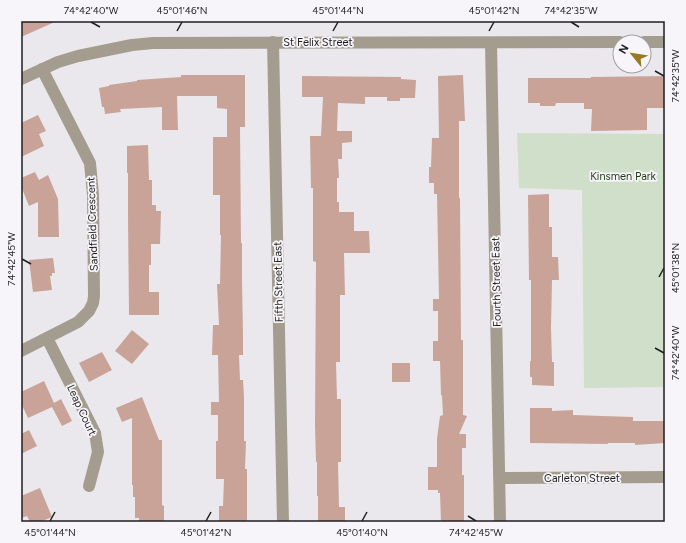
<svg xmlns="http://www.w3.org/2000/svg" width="686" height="543" viewBox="0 0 686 543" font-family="Figtree,sans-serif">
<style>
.green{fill:#cfdfc9}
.building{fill:#c9a398}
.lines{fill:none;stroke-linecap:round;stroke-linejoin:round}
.minor{stroke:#a49d8f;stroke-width:12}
.ticks{fill:none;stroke:#1f1e1f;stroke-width:1.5}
.labels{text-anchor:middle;stroke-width:3.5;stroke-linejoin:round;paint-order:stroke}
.street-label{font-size:11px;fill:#1f1e1f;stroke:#f7f5f9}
.park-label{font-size:11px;fill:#1d3b11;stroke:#f7f5f9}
.neatline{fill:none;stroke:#1f1e1f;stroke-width:1.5}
.ticks-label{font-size:10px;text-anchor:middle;fill:#1f1e1f}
</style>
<rect width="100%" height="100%" fill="#eae8ec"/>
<path class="green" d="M517 133 665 134V387L584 388 582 190 519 188Z"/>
<g class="building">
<path d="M21 21H57L21 37Z"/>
<path d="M181 75H245V127H240L241 243H242V281L243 334V355H239L240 380H243L244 397V441H246L245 469H247V522H219V506H223L224 479H216V441H218V415H211V402H219L218 355H212L213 325H219L217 284H220L221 235H220V195H213V137H227V109L217 108V96H177L178 130H162V107L120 109 121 112 105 114 104 107H102L99 88 109 86V85L137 81V80L181 77Z"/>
<path d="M463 75 465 121H459V198H460L461 340H463V415L467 416 459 434H466V448H462V475H464V522H441L440 493H438V490H428V467H437V439L440 416 443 415 442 396 441 395 440 361H433V341H438V311H433V299H439L437 194H434V183H429V167H431L432 138H439L438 76Z"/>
<path d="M302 76 401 77V79L416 80 415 98H400V101H387V97H365V104L338 103 337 131H352V142L342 143V159H338L339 178H337V202H339V212H354V231H369L370 253H344L345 295H340V362H336L337 399H341V462H338L339 507H345V522H318V496H317V462H316L315 425 316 262 313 261V188H311L310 136H321L323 97H302Z"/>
<path d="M665 76 664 108H647V130L591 131 592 109H584V103H556L555 106H540V103H528V78H591V77Z"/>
<path d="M38 115 46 131 39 134 44 146 21 157V123Z"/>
<path d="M148 145 149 180H152V205H156V211H161L160 244H151V265H149V292H159V315H129L128 217V173H127V146Z"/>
<path d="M35 172 39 180 48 175 58 199 59 237H38V202L29 206 21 186V178Z"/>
<path d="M549 194V227H552V257H558L559 280H552L551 328 552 362H554V386L532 385V377H530V361H531V280H529L528 195Z"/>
<path d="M53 258 55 273H52V276H50L52 290 33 292 29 260Z"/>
<path d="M132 330 149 344 132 364 115 351Z"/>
<path d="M102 352 112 370 89 382 79 363Z"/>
<rect x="392" y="363" width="18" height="19"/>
<path d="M44 381 54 403 61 399 72 421 62 426 52 407 28 418 21 403V392Z"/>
<path d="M142 397 159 440H162V505L164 506V522H139V518H135V497H133V485H132V418L122 422 116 408Z"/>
<path d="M530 408H552V411L573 410V415L633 417V421H665V443L635 445V443H608V444L530 443Z"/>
<path d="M29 430 37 446 21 454V434Z"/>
<path d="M40 488 52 517 40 522H30L27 516 21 518V496Z"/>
</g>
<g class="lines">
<g class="minor">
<path d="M273 42 283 522"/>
<path d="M644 42H665"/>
<path d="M491 43 500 522"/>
<path d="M21 79 58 62 78 56 132 45 153 43 620 42"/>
<path d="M47 338 95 433 98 452 89 486"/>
<path d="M21 351 78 322 89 311 93 303 94 296 93 195 90 163 42 69"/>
<path d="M500 478 665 477"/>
</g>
</g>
<path class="ticks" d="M91 22 100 27M571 22 579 27M177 31 182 22M333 31 338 22M489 31 494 22M655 71 664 76M22 259 31 264M659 277 664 268M655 348 664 353M468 516 476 521M50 521 55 512M206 521 211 512M362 521 367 512"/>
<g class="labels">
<g class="street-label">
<text x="318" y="46">St Felix Street</text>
<text transform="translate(92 224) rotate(-92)" y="4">Sandfield Crescent</text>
<text transform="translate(278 282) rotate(-91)" y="4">Fifth Street East</text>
<text transform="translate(496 282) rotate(-91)" y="4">Fourth Street East</text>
<text transform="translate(82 410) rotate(65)" y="4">Leap Court</text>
<text x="582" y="482">Carleton Street</text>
</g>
<g class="park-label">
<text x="623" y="180">Kinsmen Park</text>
</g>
</g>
<rect width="686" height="543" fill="none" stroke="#f7f5f9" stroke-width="44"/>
<g transform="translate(632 54) rotate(300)"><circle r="19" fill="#f7f5f9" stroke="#a19fa2"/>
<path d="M0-3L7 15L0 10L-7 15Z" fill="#987922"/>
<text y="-6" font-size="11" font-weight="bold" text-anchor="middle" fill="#1f1e1f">N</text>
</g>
<rect x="22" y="22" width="642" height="499" class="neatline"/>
<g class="ticks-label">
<text x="91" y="14">74°42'40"W</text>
<text x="182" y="14">45°01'46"N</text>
<text x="338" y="14">45°01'44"N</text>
<text x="494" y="14">45°01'42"N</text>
<text x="571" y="14">74°42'35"W</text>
<text transform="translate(675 76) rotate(-90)" y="4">74°42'35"W</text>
<text transform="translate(11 259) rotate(-90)" y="4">74°42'45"W</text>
<text transform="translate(675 268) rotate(-90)" y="4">45°01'38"N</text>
<text transform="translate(675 353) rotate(-90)" y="4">74°42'40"W</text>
<text x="50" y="536">45°01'44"N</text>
<text x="206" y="536">45°01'42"N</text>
<text x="362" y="536">45°01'40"N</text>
<text x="476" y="536">74°42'45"W</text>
</g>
</svg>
